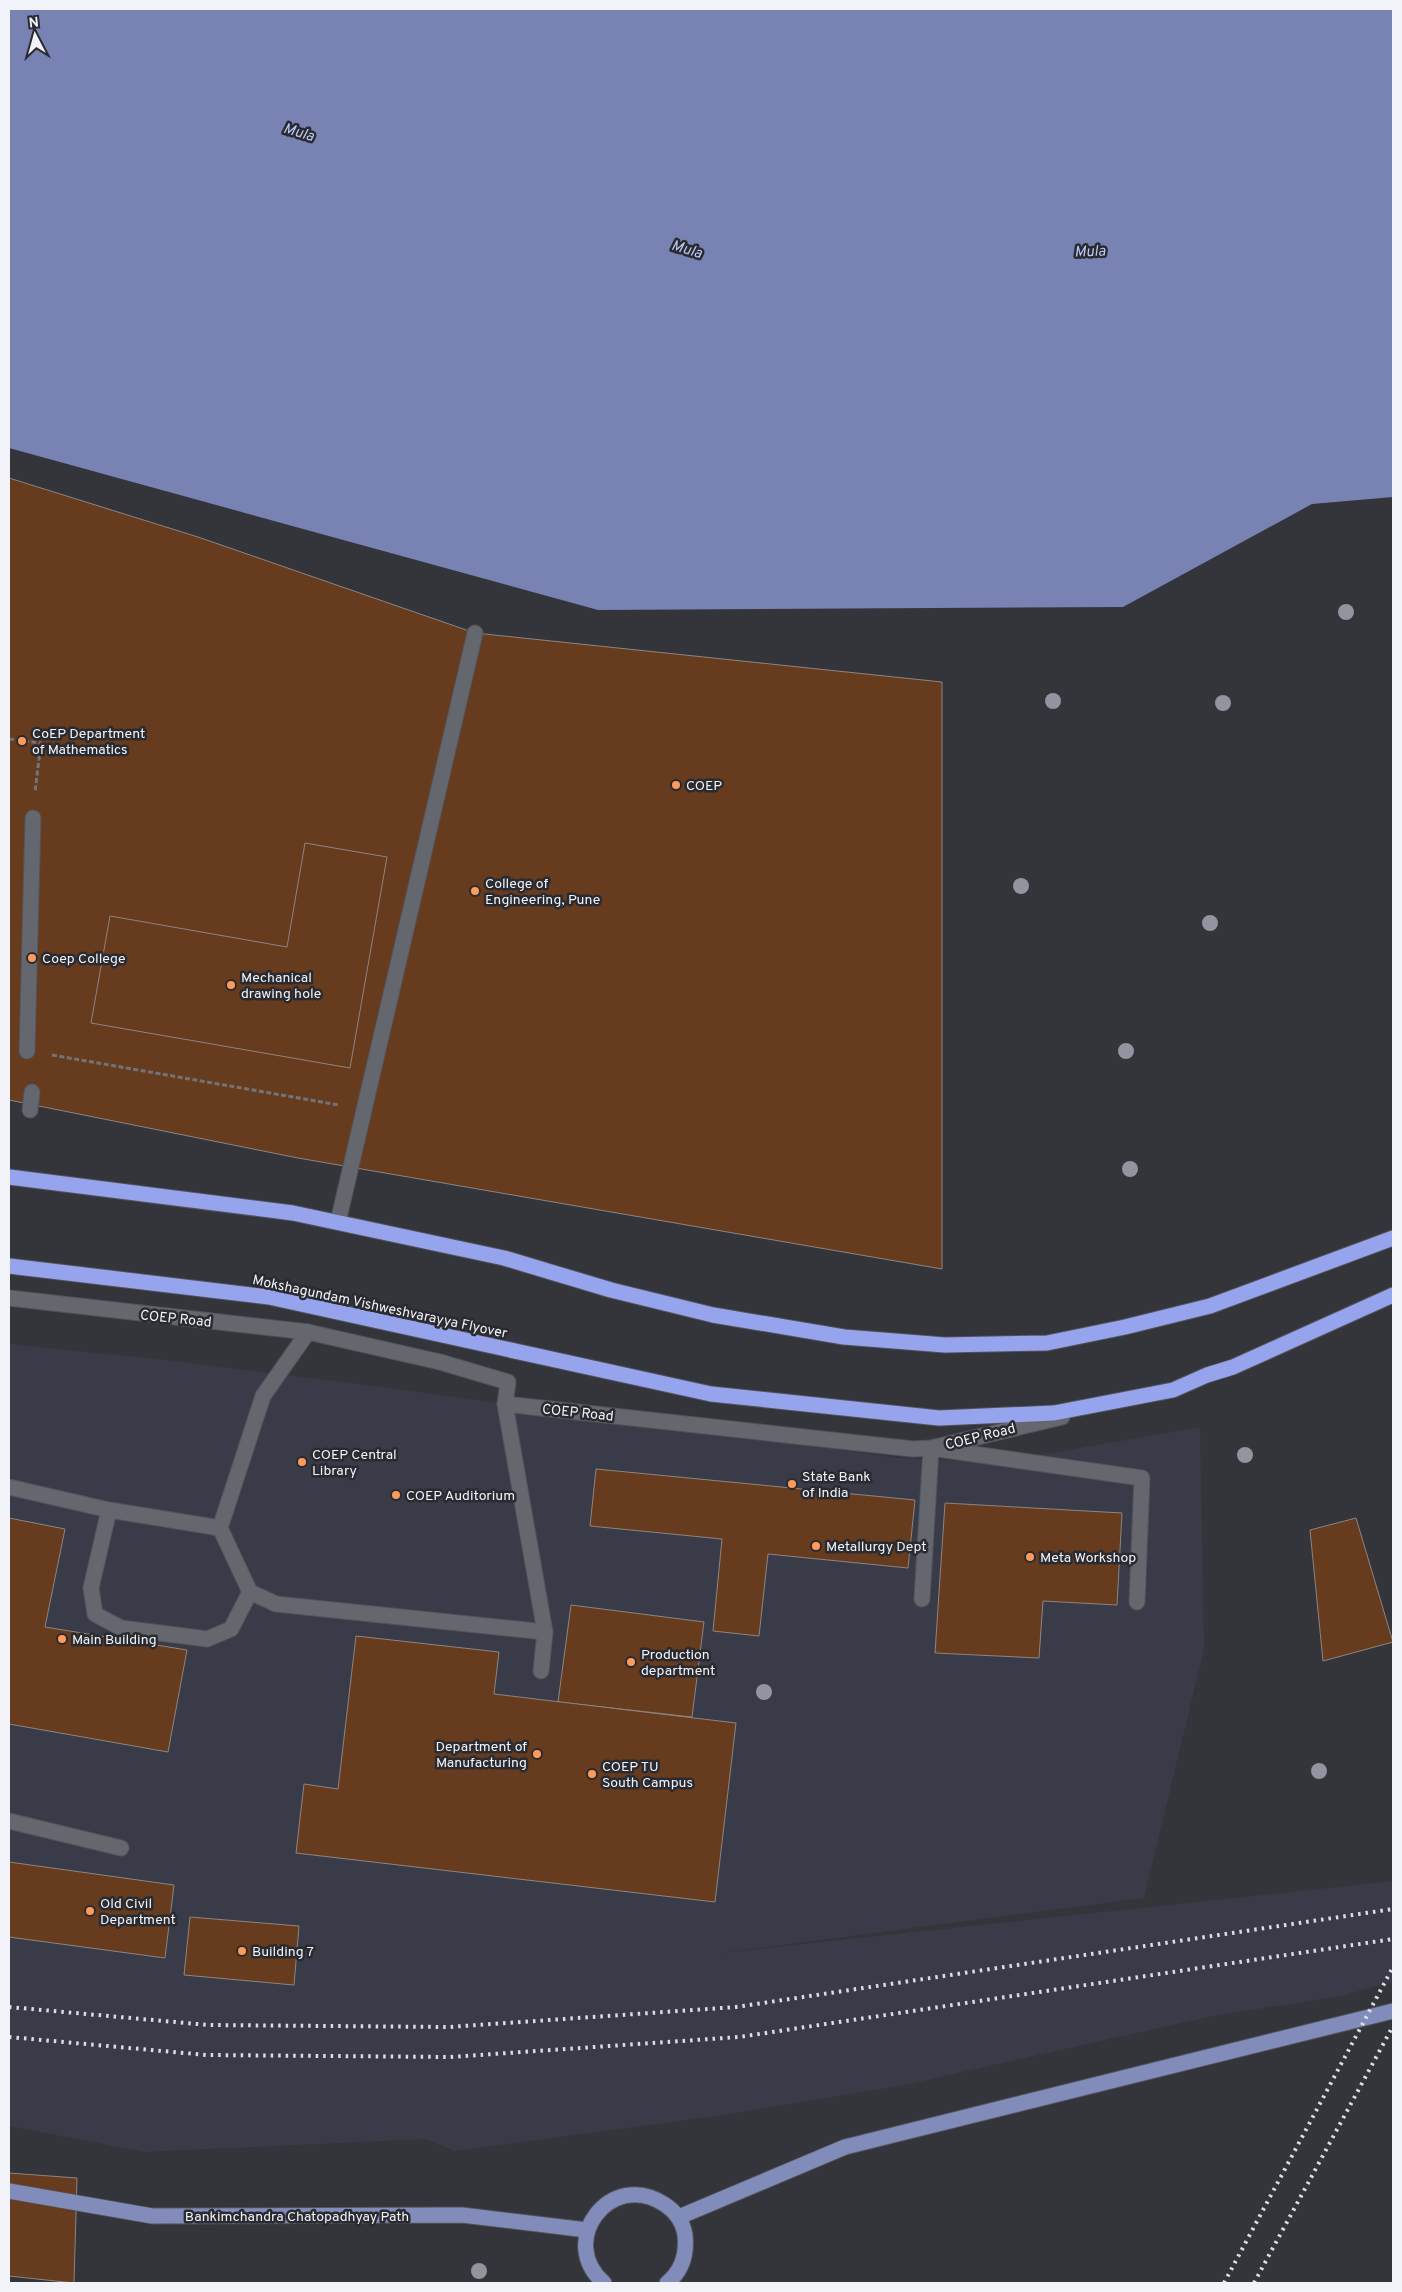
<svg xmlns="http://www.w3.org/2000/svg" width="1402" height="2292" viewBox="0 0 1402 2292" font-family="Overpass,sans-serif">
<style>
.built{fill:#393c48}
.water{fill:#7882b3}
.building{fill:#673b1e;stroke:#8d8581}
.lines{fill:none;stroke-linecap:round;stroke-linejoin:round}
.lane-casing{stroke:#53545a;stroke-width:17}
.primary-casing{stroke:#53545a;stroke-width:17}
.highway-casing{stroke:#53545a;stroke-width:17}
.path{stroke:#727379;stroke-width:3;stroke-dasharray:5 2.5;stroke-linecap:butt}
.lane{stroke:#65676e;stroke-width:15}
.primary{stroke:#828cba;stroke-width:15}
.highway{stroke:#96a4ed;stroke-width:15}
.rail{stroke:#dddee3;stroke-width:4;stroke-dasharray:2.5 5;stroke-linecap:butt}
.tree{fill:#9295a0}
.poi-dot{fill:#ff9b5a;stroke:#292b31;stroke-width:2}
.labels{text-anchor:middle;stroke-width:5;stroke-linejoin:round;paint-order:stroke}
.poi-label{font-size:14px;fill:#f2f3f8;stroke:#292b31;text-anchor:start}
.street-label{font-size:14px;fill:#f2f3f8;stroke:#292b31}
.water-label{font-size:15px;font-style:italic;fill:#bfc9f6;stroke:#292b31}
</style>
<rect width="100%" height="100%" fill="#33353b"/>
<path class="built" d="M9 1344 175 1361 367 1385 899 1458 1001 1462 1200 1427 1204 1649 1144 1898 719 1953 1393 1881V1981L1342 1996 1213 2016 900 2086 717 2116 455 2151 426 2139 144 2152 9 2126Z"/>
<path class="water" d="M9 9H1393V497L1312 504 1123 607 598 610 9 448Z"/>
<g class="building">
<path d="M9 478 198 537 475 633 942 682V1269L298 1158 9 1100Z"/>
<path d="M305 843 387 857 350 1068 91 1023 110 916 287 947Z"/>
<path d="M596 1469 915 1500 908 1568 768 1554 759 1636 713 1631 722 1539 590 1526Z"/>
<path d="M945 1503 1122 1513 1117 1605 1043 1601 1039 1658 935 1653Z"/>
<path d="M9 1518 65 1529 45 1627 187 1650 168 1752 9 1724Z"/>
<path d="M1356 1518 1393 1642 1323 1661 1310 1530Z"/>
<path d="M571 1605 704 1622 692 1717 558 1702Z"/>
<path d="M356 1636 499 1652 494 1694 736 1723 715 1902 296 1853 304 1784 338 1789Z"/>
<path d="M9 1862 174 1885 165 1958 9 1937Z"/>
<path d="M190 1917 299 1926 294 1985 184 1975Z"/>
<path d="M9 2173 77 2178 74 2283 9 2276Z"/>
</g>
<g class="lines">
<defs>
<g id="lane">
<path d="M27 1051 33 818"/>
<path d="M30 1110 32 1092"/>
<path d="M338 1222 475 633"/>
<path d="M9 1298 308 1332 440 1362 508 1382 505 1404 913 1449 931 1448 1062 1417"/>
<path d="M505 1404 545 1632 541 1671"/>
<path d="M9 1487 109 1510 220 1528 263 1396 308 1332"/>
<path d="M109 1510 91 1588 95 1614 121 1628 207 1639 231 1629 250 1592"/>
<path d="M220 1528 250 1592 276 1604 545 1632"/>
<path d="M922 1599 931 1448 1142 1478 1137 1602"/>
<path d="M9 1821 121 1848"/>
</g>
<g id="primary">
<path d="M9 2191 152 2216 462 2215 587 2230"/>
<path d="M679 2217 845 2147 1393 2011"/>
<path d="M604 2283C556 2241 611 2169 664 2204 675 2211 683 2222 685 2235 687 2254 682 2271 667 2283"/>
</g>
<g id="highway">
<path d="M9 1177 293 1213 504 1258 611 1290 713 1315 844 1337 945 1345 1047 1343 1125 1327 1210 1306 1393 1238"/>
<path d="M9 1266 269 1297 711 1394 939 1418 1054 1413 1173 1390 1207 1375 1233 1367 1393 1295"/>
</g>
</defs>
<use href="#lane" class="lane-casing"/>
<use href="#primary" class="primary-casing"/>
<use href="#highway" class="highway-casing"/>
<g class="path">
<path d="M9 739 41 743 35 792"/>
<path d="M52 1055 339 1105"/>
</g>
<use href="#lane" class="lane"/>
<use href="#primary" class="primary"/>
<use href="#highway" class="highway"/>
<g class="rail">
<path d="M9 2007 208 2025 449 2027 736 2007 1393 1909"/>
<path d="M9 2037 206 2055 450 2057 739 2037 1393 1939"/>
<path d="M1224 2283 1393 1967"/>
<path d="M1254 2283 1393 2026"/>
</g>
</g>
<g class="tree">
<circle cx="1346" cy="612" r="8"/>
<circle cx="1053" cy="701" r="8"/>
<circle cx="1223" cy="703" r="8"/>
<circle cx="1021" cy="886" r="8"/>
<circle cx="1210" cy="923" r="8"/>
<circle cx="1126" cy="1051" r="8"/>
<circle cx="1130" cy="1169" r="8"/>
<circle cx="1245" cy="1455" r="8"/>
<circle cx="764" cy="1692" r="8"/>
<circle cx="1319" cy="1771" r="8"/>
<circle cx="479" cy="2271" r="8"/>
</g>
<g class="poi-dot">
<circle cx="22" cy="741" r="5"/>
<circle cx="676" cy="785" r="5"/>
<circle cx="475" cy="891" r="5"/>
<circle cx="32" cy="958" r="5"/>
<circle cx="231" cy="985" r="5"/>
<circle cx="302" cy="1462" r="5"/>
<circle cx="792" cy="1484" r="5"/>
<circle cx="396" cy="1495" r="5"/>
<circle cx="816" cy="1546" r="5"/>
<circle cx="1030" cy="1557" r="5"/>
<circle cx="62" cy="1639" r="5"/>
<circle cx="631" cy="1662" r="5"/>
<circle cx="537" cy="1754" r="5"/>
<circle cx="592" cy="1774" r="5"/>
<circle cx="90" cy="1911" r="5"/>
<circle cx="242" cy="1951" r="5"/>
</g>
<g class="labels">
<g class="poi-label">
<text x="32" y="738">CoEP Department<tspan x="32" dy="16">of Mathematics</tspan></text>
<text x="686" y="790">COEP</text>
<text x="485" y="888">College of<tspan x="485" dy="16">Engineering, Pune</tspan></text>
<text x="42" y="963">Coep College</text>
<text x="241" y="982">Mechanical<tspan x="241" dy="16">drawing hole</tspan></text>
<text x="312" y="1459">COEP Central<tspan x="312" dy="16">Library</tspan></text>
<text x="802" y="1481">State Bank<tspan x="802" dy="16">of India</tspan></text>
<text x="406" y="1500">COEP Auditorium</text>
<text x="826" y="1551">Metallurgy Dept</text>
<text x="1040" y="1562">Meta Workshop</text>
<text x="72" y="1644">Main Building</text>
<text x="641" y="1659">Production<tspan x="641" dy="16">department</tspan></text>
<text x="527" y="1751" text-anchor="end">Department of<tspan x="527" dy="16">Manufacturing</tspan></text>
<text x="602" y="1771">COEP TU<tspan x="602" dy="16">South Campus</tspan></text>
<text x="100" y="1908">Old Civil<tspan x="100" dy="16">Department</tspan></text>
<text x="252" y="1956">Building 7</text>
</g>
<g class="street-label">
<text transform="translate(380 1306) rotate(12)" y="5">Mokshagundam Vishweshvarayya Flyover</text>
<text transform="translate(176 1318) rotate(6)" y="5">COEP Road</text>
<text transform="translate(578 1412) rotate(6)" y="5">COEP Road</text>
<text transform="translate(980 1436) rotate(-14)" y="5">COEP Road</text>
<text x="297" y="2221">Bankimchandra Chatopadhyay Path</text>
</g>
<g class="water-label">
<text transform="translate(299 132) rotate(17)" y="5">Mula</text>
<text transform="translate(687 249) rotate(17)" y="5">Mula</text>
<text transform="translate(1090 251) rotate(-2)" y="5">Mula</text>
</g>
</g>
<rect width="1402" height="2292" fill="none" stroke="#f2f3f8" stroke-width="20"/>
<g transform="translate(35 35) rotate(354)" stroke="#292b31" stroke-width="4" paint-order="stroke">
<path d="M0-4L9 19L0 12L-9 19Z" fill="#f2f3f8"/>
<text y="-8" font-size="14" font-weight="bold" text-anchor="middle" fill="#f2f3f8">N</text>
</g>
</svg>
